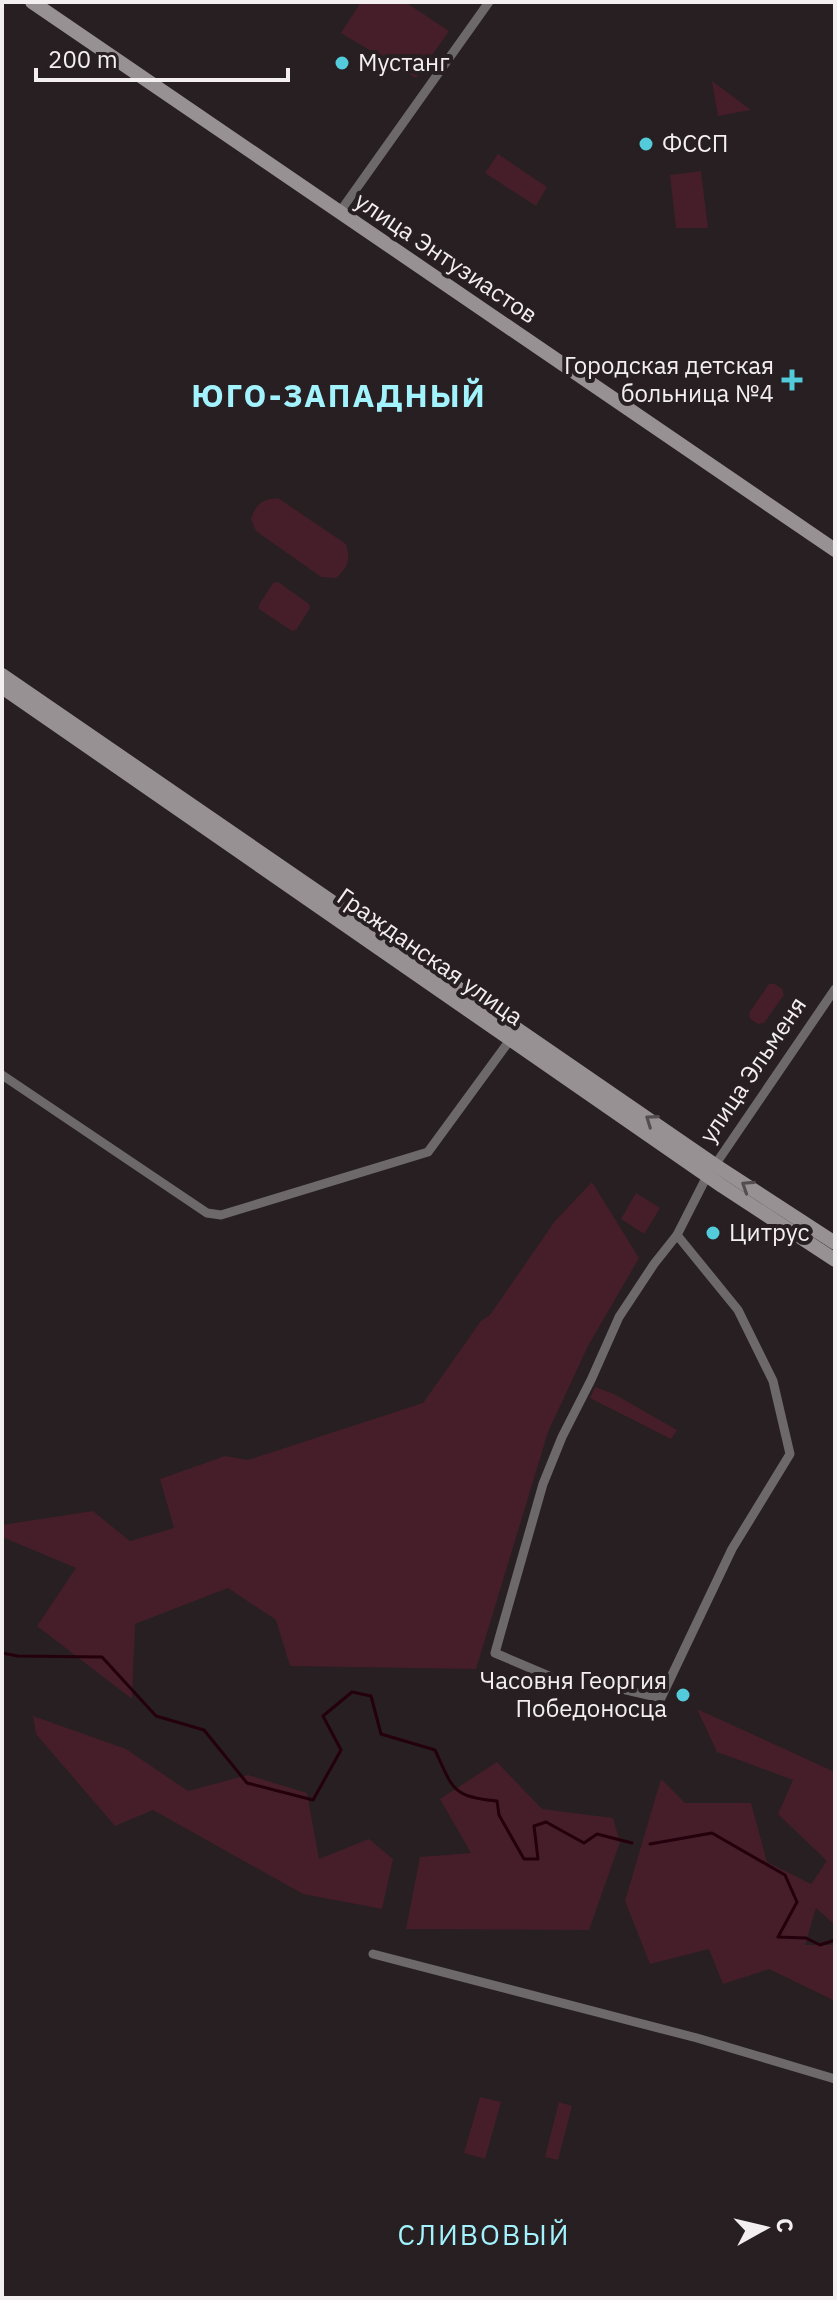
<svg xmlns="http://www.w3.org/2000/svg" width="837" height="2300" viewBox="0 0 837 2300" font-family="'IBM Plex Sans',sans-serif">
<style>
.green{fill:#451e2a}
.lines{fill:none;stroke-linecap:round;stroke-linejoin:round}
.stream{stroke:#24000d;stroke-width:3}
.minor{stroke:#6d696a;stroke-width:9}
.secondary{stroke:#989193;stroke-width:14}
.oneway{stroke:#544d4f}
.poi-dot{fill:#53cbda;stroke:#271f21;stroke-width:3}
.labels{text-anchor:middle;stroke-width:8;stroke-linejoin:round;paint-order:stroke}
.poi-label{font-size:24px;fill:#f3eeef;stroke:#271f21;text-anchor:start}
.street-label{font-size:24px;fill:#f3eeef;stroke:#271f21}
.quarter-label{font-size:28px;letter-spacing:2px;fill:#a2f3fe;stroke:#271f21}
.district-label{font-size:32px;font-weight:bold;letter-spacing:2px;fill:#a2f3fe;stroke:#271f21}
</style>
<rect width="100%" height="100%" fill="#271f21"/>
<g class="green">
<path d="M361 2H405L449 31 416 78 341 33Z"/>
<path d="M712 81 751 110 718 116Z"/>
<path d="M498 154 547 187 536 206 485 173Z"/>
<path d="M701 171 708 228H676L670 175Z"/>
<path d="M278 498 346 544C351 560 348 567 336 578L321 577 256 531 251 519C256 504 262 499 278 498Z"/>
<path d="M278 582 309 604 310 608 296 630 292 631 259 609V605L273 583Z"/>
<path d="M769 984H775L782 989 784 995 764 1023 758 1024 750 1019 749 1013Z"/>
<path d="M592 1182 639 1258 588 1346 548 1432 476 1669 290 1666 276 1620 228 1588 135 1624 132 1699 37 1626 76 1568 2 1537V1525L93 1511 130 1541 174 1528 160 1479 225 1456 248 1460 423 1403 481 1321 490 1315 555 1221Z"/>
<path d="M636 1193 660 1208 644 1234 621 1219Z"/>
<path d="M595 1387 614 1394 677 1430 671 1439 590 1398Z"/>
<path d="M697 1709 835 1772V1925L816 1908 805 1945H835V2001L769 1969 723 1984 709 1949 650 1964 625 1901 661 1779 685 1803H751L767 1862 811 1884 827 1861 778 1814 793 1780 717 1752Z"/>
<path d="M33 1716 126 1749 188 1791 248 1775 307 1793 319 1859 369 1839 393 1859 382 1909 303 1894 153 1810 115 1826 36 1734Z"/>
<path d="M497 1762 542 1809 613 1818 620 1842 589 1930 406 1929 420 1857 471 1853 440 1799Z"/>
<path d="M480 2097 501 2102 485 2159 464 2153Z"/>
<path d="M559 2102 572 2106 558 2160 545 2157Z"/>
</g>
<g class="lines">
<g class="stream">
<path d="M2 1653 18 1656 102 1657 156 1716 204 1730 247 1783 313 1800 341 1750 323 1716 352 1692 371 1696 381 1734 435 1750C453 1789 452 1797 497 1801L499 1815 524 1859H538L534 1826 546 1822 584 1843 597 1834 632 1843"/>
<path d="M650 1844 712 1833 785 1875 797 1902 778 1937 806 1938 820 1945 835 1940"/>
</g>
<g class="minor">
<path d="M344 206 489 2"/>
<path d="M2 1075 207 1213 221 1215 428 1152 510 1040"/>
<path d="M715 1165 835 989"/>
<path d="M563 1682 495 1653 500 1635 543 1484 562 1437 591 1380 619 1317 654 1264 677 1235 707 1176"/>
<path d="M609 1686 661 1698 732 1549 790 1454 773 1381 738 1310 677 1235"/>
<path d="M373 1954 697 2038 835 2079"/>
</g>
<g class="secondary">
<path d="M32 2 835 550"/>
<path d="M2 675 715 1165 835 1243"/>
<path d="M2 687 722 1186 835 1260"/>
</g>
</g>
<defs><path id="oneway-chevron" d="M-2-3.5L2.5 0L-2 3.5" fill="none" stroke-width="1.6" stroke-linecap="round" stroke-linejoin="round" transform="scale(2)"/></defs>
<g class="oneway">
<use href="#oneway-chevron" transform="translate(651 1120) rotate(-145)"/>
<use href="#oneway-chevron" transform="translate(747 1186) rotate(-147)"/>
</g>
<g class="poi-dot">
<circle cx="342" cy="63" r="8"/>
<circle cx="646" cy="144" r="8"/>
<path d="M788 368h8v8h8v8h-8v8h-8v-8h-8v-8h8z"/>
<circle cx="713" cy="1233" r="8"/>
<circle cx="683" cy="1695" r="8"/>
</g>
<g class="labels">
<g class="poi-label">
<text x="358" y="71">Мустанг</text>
<text x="662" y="152">ФССП</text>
<text x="774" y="374" text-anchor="end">Городская детская<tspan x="774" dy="28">больница №4</tspan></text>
<text x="729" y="1241">Цитрус</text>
<text x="667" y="1689" text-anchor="end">Часовня Георгия<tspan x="667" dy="28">Победоносца</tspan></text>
</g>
<g class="street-label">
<text transform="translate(446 258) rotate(34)" y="8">улица Энтузиастов</text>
<text transform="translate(430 957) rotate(35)" y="8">Гражданская улица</text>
<text transform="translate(753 1070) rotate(-56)" y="8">улица Эльменя</text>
</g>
<g class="quarter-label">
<text x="484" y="2245">СЛИВОВЫЙ</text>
</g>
<g class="district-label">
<text x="339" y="407">ЮГО-ЗАПАДНЫЙ</text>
</g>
</g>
<rect width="837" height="2300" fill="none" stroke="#f3eeef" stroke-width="8"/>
<g transform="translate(765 2228) rotate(82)" stroke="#271f21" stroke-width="6" paint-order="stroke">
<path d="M0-6L14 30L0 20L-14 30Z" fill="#f3eeef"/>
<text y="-12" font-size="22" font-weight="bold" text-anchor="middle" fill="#f3eeef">С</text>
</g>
<path d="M36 68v12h252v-12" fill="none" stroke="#f3eeef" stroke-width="4"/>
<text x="48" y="68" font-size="24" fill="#f3eeef" stroke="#271f21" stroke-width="6" paint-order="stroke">200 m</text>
</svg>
